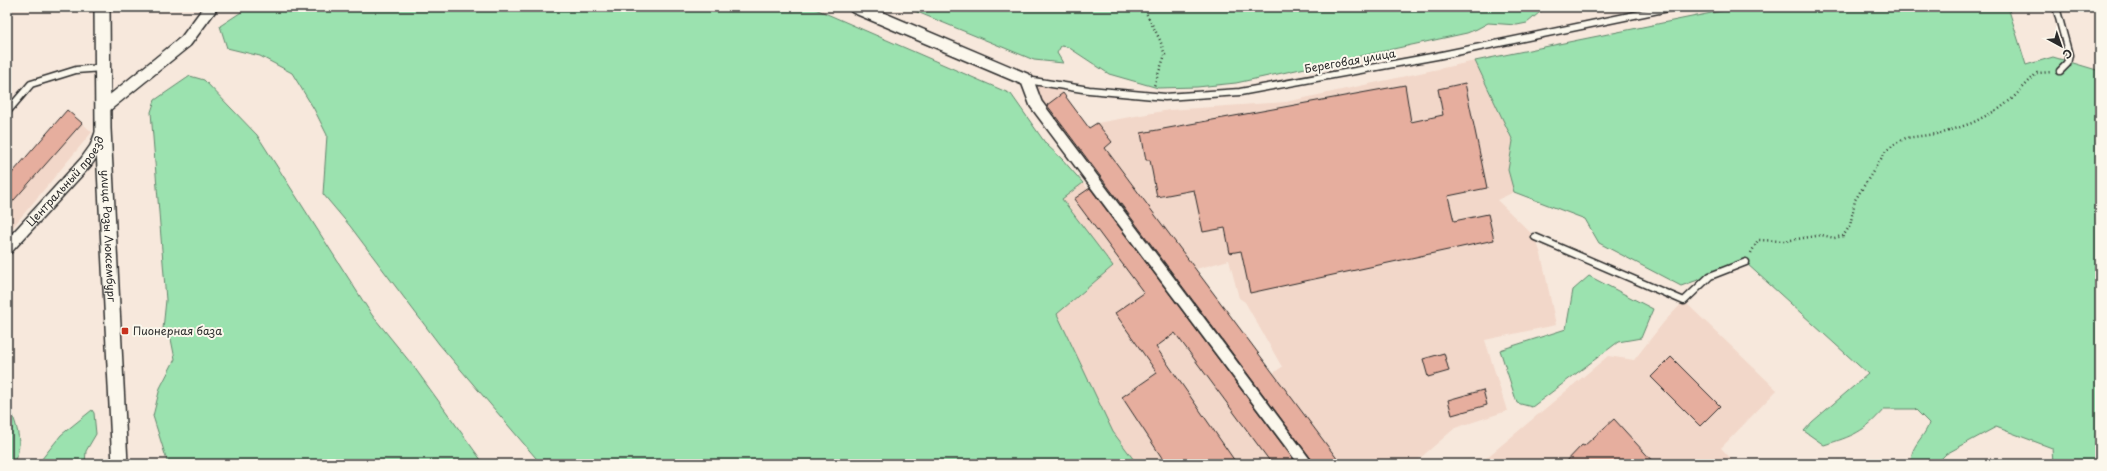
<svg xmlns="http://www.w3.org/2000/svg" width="2107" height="471" viewBox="0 0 2107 471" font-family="'Playpen Sans',sans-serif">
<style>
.built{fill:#f2d7c9;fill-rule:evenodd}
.green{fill:#9be2af;stroke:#63866d}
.building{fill:#e6ae9e;stroke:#2b2b2b}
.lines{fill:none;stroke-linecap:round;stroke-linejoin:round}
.service-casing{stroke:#2b2b2b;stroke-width:9}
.minor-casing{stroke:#2b2b2b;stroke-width:15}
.tertiary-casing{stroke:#2b2b2b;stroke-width:18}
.path{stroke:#2b2b2b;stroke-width:2.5;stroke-dasharray:1 3;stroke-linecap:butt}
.service{stroke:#fbf7ec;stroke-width:6}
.minor{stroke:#fbf7ec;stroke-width:12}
.tertiary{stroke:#fbf7ec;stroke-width:15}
.poi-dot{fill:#c8321e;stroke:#fbf7ec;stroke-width:1.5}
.labels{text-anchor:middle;stroke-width:4;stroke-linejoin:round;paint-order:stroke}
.street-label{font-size:11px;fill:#2b2b2b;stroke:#fbf7ec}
.poi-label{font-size:11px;fill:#2b2b2b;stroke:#fbf7ec;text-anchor:start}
</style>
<rect width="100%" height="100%" fill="#f7e8dc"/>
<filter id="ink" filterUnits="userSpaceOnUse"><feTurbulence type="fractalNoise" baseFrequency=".025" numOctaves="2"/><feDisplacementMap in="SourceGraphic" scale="8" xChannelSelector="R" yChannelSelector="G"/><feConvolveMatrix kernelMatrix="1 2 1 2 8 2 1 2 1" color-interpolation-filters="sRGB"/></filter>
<g filter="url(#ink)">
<g class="built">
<path d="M1475 61 1513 141 1508 170 1514 192 1497 200 1535 237 1541 254 1556 325 1485 340 1507 411 1455 428 1419 459 1425 464H1306L1036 104 1027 80 1056 84 1089 128 1097 123 1169 110 1286 102ZM1229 260 1239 298 1245 302 1282 367 1273 373 1196 269Z"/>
<path d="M67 110 92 132 7 234V179Z"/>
<path d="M1083 183 1088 189 1293 464H1137L1113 432 1057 314 1113 266 1062 199Z"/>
<path d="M1684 301 1777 390 1721 448 1736 464H1479L1608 356 1634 360 1664 322Z"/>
</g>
<g class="green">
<path d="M249 7H811L1011 94 1046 144 1062 159 1083 183 1062 199 1113 266 1057 314 1113 432 1137 464H541L439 344 350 226 323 194 327 135 314 109 292 73 260 56 227 48 220 26Z"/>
<path d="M905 7H1592L1565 10 1555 7H1546L1527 23 1517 25 1488 23 1477 29 1467 33 1236 83 1197 87 1158 88 1109 74 1068 47 1061 46 1057 53 1063 63 1034 60Z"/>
<path d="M1741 7H2008L2026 65 2053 57 2100 71V464H2053L2052 448 1996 427 1946 454 1936 464H1912C1908 447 1925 438 1929 423L1915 409H1884C1864 432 1853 436 1824 445L1804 431 1812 422 1868 374 1746 263 1681 286 1599 243 1585 219 1514 192 1508 170 1513 141 1475 61Z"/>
<path d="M190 76 204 80 257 135 372 315 414 367 484 464H168L153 416 160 388 175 359 171 339 163 329 166 300 151 112 155 100Z"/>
<path d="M1589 276 1653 309 1641 338 1618 342 1532 407 1517 403 1500 350 1566 329 1573 290Z"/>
<path d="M7 400C14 420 27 445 12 464H7Z"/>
<path d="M92 410 94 413 96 434 86 451 85 464H35L41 460 61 435Z"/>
</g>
<g class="building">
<path d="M1465 83 1487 188 1448 196 1454 221 1488 214 1494 240 1250 293 1241 251 1230 253 1225 228 1203 232 1194 190 1157 197 1150 160H1146L1141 133 1405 85 1411 122 1443 115 1438 89Z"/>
<path d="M1063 93 1089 128 1097 123 1112 142 1105 148 1341 464H1313L1312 460 1047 105Z"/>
<path d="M67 110 82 123 7 208V179Z"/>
<path d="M1090 188 1297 464H1272L1175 333 1156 347 1237 464H1166L1122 397 1157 373 1115 313 1144 293 1074 199Z"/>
<path d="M1444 353 1449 371 1428 377 1423 359Z"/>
<path d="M1671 357 1720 406 1700 426 1651 377Z"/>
<path d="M1483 390 1487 405 1452 415 1448 400Z"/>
<path d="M1614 419 1655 464H1564L1582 445 1584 446Z"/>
</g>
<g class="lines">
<defs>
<g id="service">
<path d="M2056 7 2069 55 2067 64 2060 71"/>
<path d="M1027 80 1089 90 1165 97 1240 92 1437 56 1673 7"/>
<path d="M7 112 31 84 76 70 102 68"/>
<path d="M1535 237 1684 301 1710 276 1746 262"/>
</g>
<g id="minor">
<path d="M855 7 1027 80 1036 104 1306 464"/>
<path d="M103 108 186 41 211 7"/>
<path id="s1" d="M7 248 86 162 96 148 102 132"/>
</g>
<g id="tertiary">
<path id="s2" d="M102 7 103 129 120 464"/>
</g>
</defs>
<use href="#service" class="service-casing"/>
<use href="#minor" class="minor-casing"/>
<use href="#tertiary" class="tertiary-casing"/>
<g class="path">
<path d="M1143 7 1160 40 1165 55 1154 86"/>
<path d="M1751 253 1758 240 1785 241 1822 235 1834 238 1843 236 1850 226 1855 200 1886 151 1896 143 1906 138 1943 133 1972 123 1999 109 2013 98 2037 73 2052 72"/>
</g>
<use href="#service" class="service"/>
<use href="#minor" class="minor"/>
<use href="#tertiary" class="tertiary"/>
</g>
</g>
<rect class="poi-dot" x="121" y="327" width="8" height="8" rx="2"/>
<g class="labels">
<g class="street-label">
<text transform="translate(1350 61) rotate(-10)" y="4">Береговая улица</text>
<text dy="4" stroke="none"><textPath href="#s1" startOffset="89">Центральный проезд</textPath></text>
<text dy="4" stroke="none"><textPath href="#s2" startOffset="229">улица Розы Люксембург</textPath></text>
</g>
<g class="poi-label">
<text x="133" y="335">Пионерная база</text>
</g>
</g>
<rect width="2107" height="471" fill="none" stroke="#fbf7ec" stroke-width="24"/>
<rect x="12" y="12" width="2083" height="447" fill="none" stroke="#2b2b2b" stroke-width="1.5" filter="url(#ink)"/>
<g transform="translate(2061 46) rotate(140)" stroke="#fbf7ec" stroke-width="3" paint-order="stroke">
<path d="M0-3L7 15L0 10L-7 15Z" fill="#2b2b2b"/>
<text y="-6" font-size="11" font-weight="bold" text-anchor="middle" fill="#2b2b2b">С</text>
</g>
</svg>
